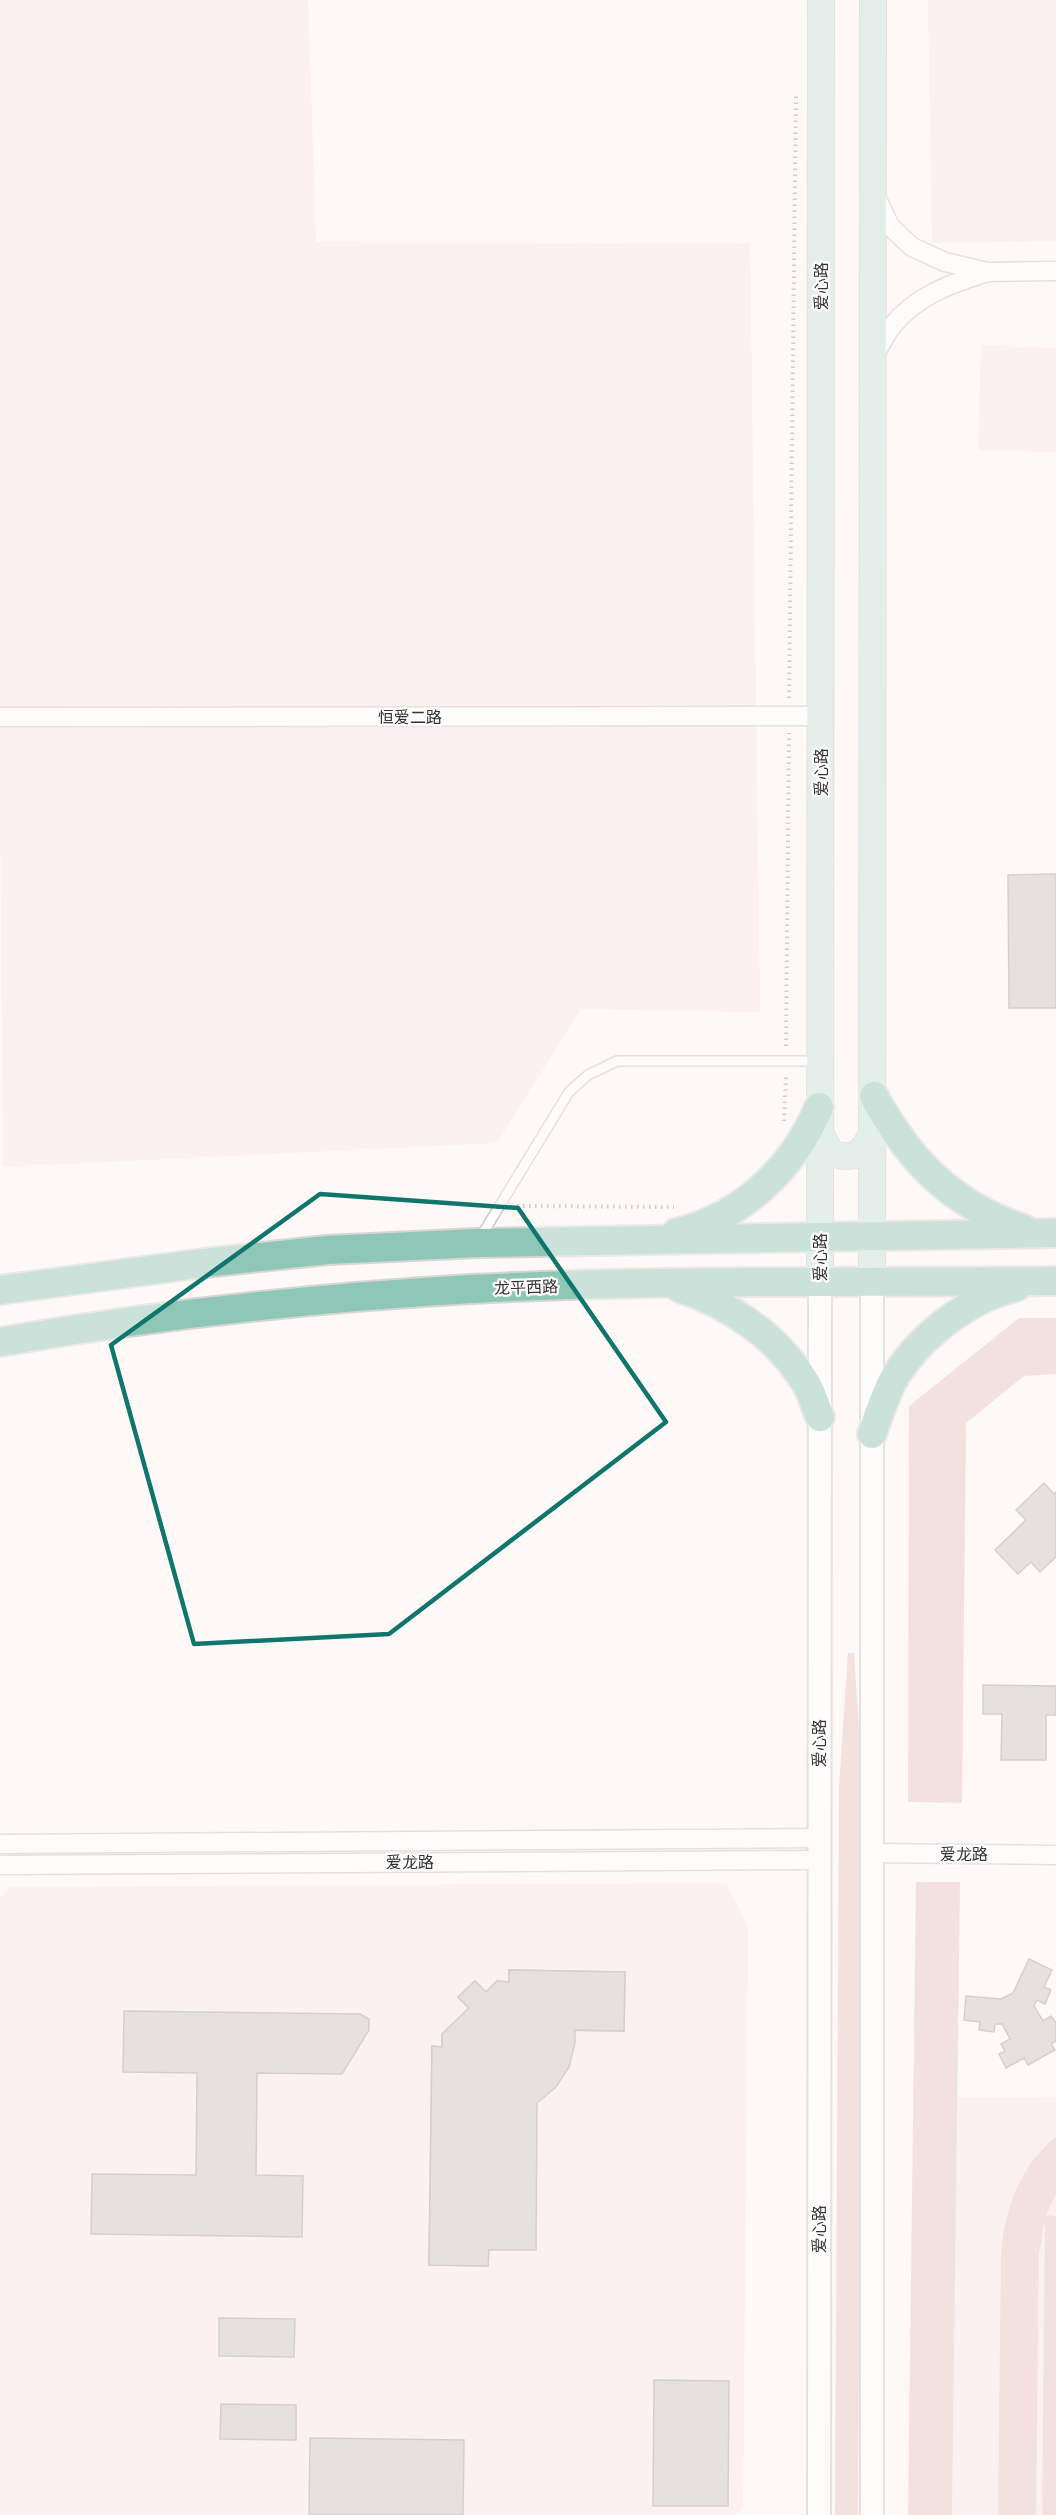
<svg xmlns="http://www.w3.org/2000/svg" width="1056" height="2515" viewBox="0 0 1056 2515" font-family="'PT Sans Narrow','Noto Sans SC',sans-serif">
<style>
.built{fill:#f7e8e6}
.green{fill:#e7c6c2}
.building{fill:#c9c3c2;stroke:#a5a09f;stroke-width:1.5}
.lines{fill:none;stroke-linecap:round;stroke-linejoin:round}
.service-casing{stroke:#cac4c3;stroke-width:12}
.minor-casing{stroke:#cac4c3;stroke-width:21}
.tertiary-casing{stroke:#cac4c3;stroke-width:26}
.secondary-casing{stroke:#cac4c3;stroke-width:28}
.primary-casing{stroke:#d7d6d6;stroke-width:32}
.path{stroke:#9e9a99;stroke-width:4;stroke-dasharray:1.5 4.5;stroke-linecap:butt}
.service{stroke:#fff;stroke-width:9}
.minor{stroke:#fff;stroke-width:18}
.tertiary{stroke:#fff;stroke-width:22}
.secondary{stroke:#c6e3da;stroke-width:26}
.primary{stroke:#8ec7b5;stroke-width:28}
.marked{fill:none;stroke:#0f766e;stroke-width:4.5;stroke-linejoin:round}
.labels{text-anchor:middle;stroke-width:4.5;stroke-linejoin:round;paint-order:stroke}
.street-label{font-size:16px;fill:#353333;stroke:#fff}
</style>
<rect width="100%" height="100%" fill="#fef8f7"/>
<g class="built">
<path d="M0 0H308L316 242 750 243 760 1012 581 1009 497 1143 3 1167 0 789Z"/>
<path d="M928 0H1056V241L932 243Z"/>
<path d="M981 345 1056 348V452L978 450Z"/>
<path d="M726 1883 748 1925 743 2508 736 2515H0V1898L10 1887Z"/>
<path d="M957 2097 1056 2098V2515H952Z"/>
</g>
<g class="green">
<path d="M1019 1318H1056V1374L1024 1376 966 1423 962 1803 908 1802 909 1406Z"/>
<path d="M848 1653H854L863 1787 858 2515H835L839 1786Z"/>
<path d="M916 1882H960L952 2515H908Z"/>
<path d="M1056 2137V2194L1046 2215 1056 2216V2515H1042L1045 2219 1039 2254 1036 2515H998L1001 2252C1005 2209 1020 2165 1056 2137Z"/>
</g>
<g class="building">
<path d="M1056 874V1008H1009L1008 875Z"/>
<path d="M1044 1483 1054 1494 1056 1492V1557L1040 1572 1031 1562 1018 1574 995 1550 1026 1520 1016 1510Z"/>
<path d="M983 1685 1056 1686V1715H1046V1760H1001L1002 1714H983Z"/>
<path d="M1029 1959 1052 1970 1044 1987 1051 1990 1045 2004 1037 2000 1034 2006 1043 2021 1051 2016 1056 2023V2041L1051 2044 1055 2050 1028 2065 1024 2058 1006 2068 999 2054 1005 2051 1001 2044 1010 2039 1002 2024H995L994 2032 979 2030 980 2022 964 2020 966 1996 1001 1999 1013 1993Z"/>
<path d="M509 1970 625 1972 624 2031 527 2030 512 2051 490 2066 488 2266 429 2265 432 2046 442 2047V2034L469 2008 458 1997 475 1981 486 1992 497 1981 509 1982Z"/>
<path d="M509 1970 625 1972 624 2031 575 2030V2043L569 2067 556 2087 537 2103 536 2250H489L488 2266 429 2265 432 2046 442 2047V2034L469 2008 458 1997 475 1981 486 1992 497 1981 509 1982Z"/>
<path d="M124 2011 360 2014 369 2019V2030L342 2074 257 2073 256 2175 303 2176 302 2237 91 2234 92 2174 196 2175 197 2073 123 2072Z"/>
<path d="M219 2318 295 2319 294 2357 219 2356Z"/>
<path d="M654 2380 729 2381 728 2506H653Z"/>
<path d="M221 2404 296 2405V2440L220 2439Z"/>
<path d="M310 2438 464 2440 463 2515H309Z"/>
</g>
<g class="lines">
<defs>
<path id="service" d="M480 1238 569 1092 588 1075 617 1061H818"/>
<g id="minor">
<path d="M876 197 890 226 912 247 945 262 987 272 1056 271"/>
<path d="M873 358C879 348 885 335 892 326 916 296 950 284 985 273"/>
<path d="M0 717 821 716"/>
<path d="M0 1844 819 1838"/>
<path d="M872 1853 1056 1855"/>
<path d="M0 1865 820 1860"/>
</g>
<g id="tertiary">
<path d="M819 2515 820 1282"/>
<path d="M872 2515V1282"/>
</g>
<g id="secondary">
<path d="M819 1132 831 1153C856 1161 861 1154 873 1133"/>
<path d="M820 1282 821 0"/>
<path d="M872 1282 873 0"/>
</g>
<g id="primary">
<path d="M874 1096C909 1161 952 1205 1024 1229"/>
<path d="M676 1233C742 1217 793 1169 819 1107"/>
<path d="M680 1288C730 1305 777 1336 805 1382 812 1392 815 1406 820 1417"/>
<path d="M0 1290 204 1263 327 1250 477 1243 1056 1233"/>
<path d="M0 1342C155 1315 313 1298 471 1289 665 1279 861 1283 1056 1281"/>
<path d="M872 1434C878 1416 884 1399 892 1382 916 1339 968 1298 1016 1287"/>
</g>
</defs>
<use href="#service" class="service-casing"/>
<use href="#minor" class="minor-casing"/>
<use href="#tertiary" class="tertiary-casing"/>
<use href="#secondary" class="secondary-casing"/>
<use href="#primary" class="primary-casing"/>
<g class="path">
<path d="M789 698 796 94"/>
<path d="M786 1046 789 733"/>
<path d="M784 1121 786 1075"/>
<path d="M517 1206 674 1207"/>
</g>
<use href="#service" class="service"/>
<use href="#minor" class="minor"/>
<use href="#tertiary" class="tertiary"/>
<use href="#secondary" class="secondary"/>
<use href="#primary" class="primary"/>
</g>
<path d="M0 0H1056V2515H0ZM320 1194 518 1208 666 1422 389 1634 194 1644 111 1345Z" fill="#fef8f7" fill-opacity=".55" fill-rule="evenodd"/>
<path class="marked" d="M320 1194 518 1208 666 1422 389 1634 194 1644 111 1345Z"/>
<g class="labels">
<g class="street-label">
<text transform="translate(821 286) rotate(-90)" y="6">爱心路</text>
<text x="410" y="723">恒爱二路</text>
<text transform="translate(821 772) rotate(-90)" y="6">爱心路</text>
<text transform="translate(820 1257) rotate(-90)" y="6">爱心路</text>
<text transform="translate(526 1287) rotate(-2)" y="6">龙平西路</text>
<text transform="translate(819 1743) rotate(-90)" y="6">爱心路</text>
<text x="964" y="1860">爱龙路</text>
<text x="410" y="1868">爱龙路</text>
<text transform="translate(819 2229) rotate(-90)" y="6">爱心路</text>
</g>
</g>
</svg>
